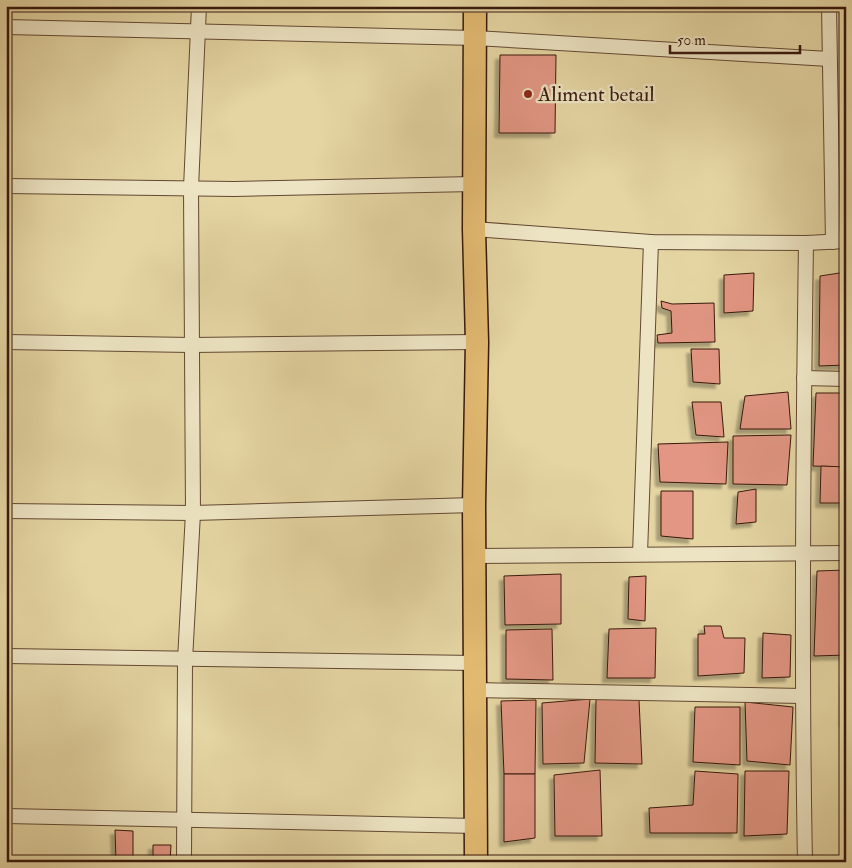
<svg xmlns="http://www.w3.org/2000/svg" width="852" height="868" viewBox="0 0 852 868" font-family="'IM FELL Double Pica',serif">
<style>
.building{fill:#e29683;stroke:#38190d;filter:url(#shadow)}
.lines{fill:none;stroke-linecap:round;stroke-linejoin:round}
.minor-casing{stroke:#634832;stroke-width:16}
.primary-casing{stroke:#38190d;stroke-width:25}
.minor{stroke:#ede4c3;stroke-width:14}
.primary{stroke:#e2ba71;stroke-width:22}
.poi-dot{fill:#8f2418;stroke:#ede4c3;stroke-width:2}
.labels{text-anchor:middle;stroke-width:4.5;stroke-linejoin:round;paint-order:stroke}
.poi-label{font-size:21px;fill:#38190d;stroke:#ede4c3;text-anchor:start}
</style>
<defs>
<filter id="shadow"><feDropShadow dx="-4.5" dy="4.5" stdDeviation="1" flood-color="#0004"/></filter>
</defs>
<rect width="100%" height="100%" fill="#e4d5a2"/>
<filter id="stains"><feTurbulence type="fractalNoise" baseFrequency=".004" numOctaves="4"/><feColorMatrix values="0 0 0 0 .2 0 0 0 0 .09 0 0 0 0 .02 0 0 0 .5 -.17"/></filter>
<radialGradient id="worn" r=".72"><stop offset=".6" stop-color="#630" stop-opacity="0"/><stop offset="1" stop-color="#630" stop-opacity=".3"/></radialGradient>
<g class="building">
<path d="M500 55H556L555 133H499Z"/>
<path d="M846 272V365L819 366 820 276Z"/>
<path d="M754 273 753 311 724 313V275Z"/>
<path d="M661 301 672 304 714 303 715 342 658 343 657 335 672 333 671 311 662 308Z"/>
<path d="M691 349H719L720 384 693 382Z"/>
<path d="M788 392 791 429H740L745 396Z"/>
<path d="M816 393H846V467L813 466Z"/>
<path d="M692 402H721L724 437 696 435Z"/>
<path d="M791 435 787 485 733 484V436Z"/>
<path d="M728 442 726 484 660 482 658 444Z"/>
<path d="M821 466 846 467V503H820Z"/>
<path d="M756 489V522L736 524 738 492Z"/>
<path d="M661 491H693V539L661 536Z"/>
<path d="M846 570V655L814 656 817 571Z"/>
<path d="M561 574V624L505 625 504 576Z"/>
<path d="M646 576 645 621 628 619 629 577Z"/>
<path d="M704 626H721L724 638H745L744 673 698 676V634H705Z"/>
<path d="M656 628 655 678H607L609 629Z"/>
<path d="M552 629 553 680 506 679V630Z"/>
<path d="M763 633 791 635 790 677 762 678Z"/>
<path d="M845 681H846V722H844Z"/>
<path d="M590 699 584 763 543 764 542 703Z"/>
<path d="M596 699 639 700 642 764 595 763Z"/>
<path d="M536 700 535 774H504L501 701Z"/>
<path d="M745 702 793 707 790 765 747 761Z"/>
<path d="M695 707H740V765L693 762Z"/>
<path d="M600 770 602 836H555L554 775Z"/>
<path d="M695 771 738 774 737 833H650L649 808 693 805Z"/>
<path d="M745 771H789L787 834 744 836Z"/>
<path d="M504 774H535V838L504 842Z"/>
<path d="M115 830 133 831V861L116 862Z"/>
<path d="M153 845H171L170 862H153Z"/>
</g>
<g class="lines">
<defs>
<g id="minor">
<path d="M829 6 833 242"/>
<path d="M6 27 475 38 829 59"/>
<path d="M6 186 234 189 474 184"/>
<path d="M474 229 651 242 806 243 846 241"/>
<path d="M6 342 191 345 477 342"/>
<path d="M804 378 846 379"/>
<path d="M6 511 193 513 474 505"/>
<path d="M640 554 651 242"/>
<path d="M474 556 846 553"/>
<path d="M6 656 475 663"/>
<path d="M475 690 802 696"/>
<path d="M6 816 476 826"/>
<path d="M184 862 185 660 193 513 191 188 199 6"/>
<path d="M805 862C801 655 803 449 806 243"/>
</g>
<path id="primary" d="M475 6 474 229 477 342 474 505 476 862"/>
</defs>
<use href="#minor" class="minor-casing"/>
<use href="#primary" class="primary-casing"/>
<use href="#minor" class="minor"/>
<use href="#primary" class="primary"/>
</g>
<circle class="poi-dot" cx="528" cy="94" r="5"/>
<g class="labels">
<g class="poi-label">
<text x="538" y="101">Aliment betail</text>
</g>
</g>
<rect width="852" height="868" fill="none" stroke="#e4d5a2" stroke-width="25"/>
<rect x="8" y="8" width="837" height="853" fill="none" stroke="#38190d" stroke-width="2.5"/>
<rect x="12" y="12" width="827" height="843" fill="none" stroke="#38190d"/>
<path d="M670 45v8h130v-8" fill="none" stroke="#38190d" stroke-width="2.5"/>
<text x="677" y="45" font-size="15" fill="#38190d" stroke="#ede4c3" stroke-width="4" paint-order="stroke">50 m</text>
<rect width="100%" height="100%" filter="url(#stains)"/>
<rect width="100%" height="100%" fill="url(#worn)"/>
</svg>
